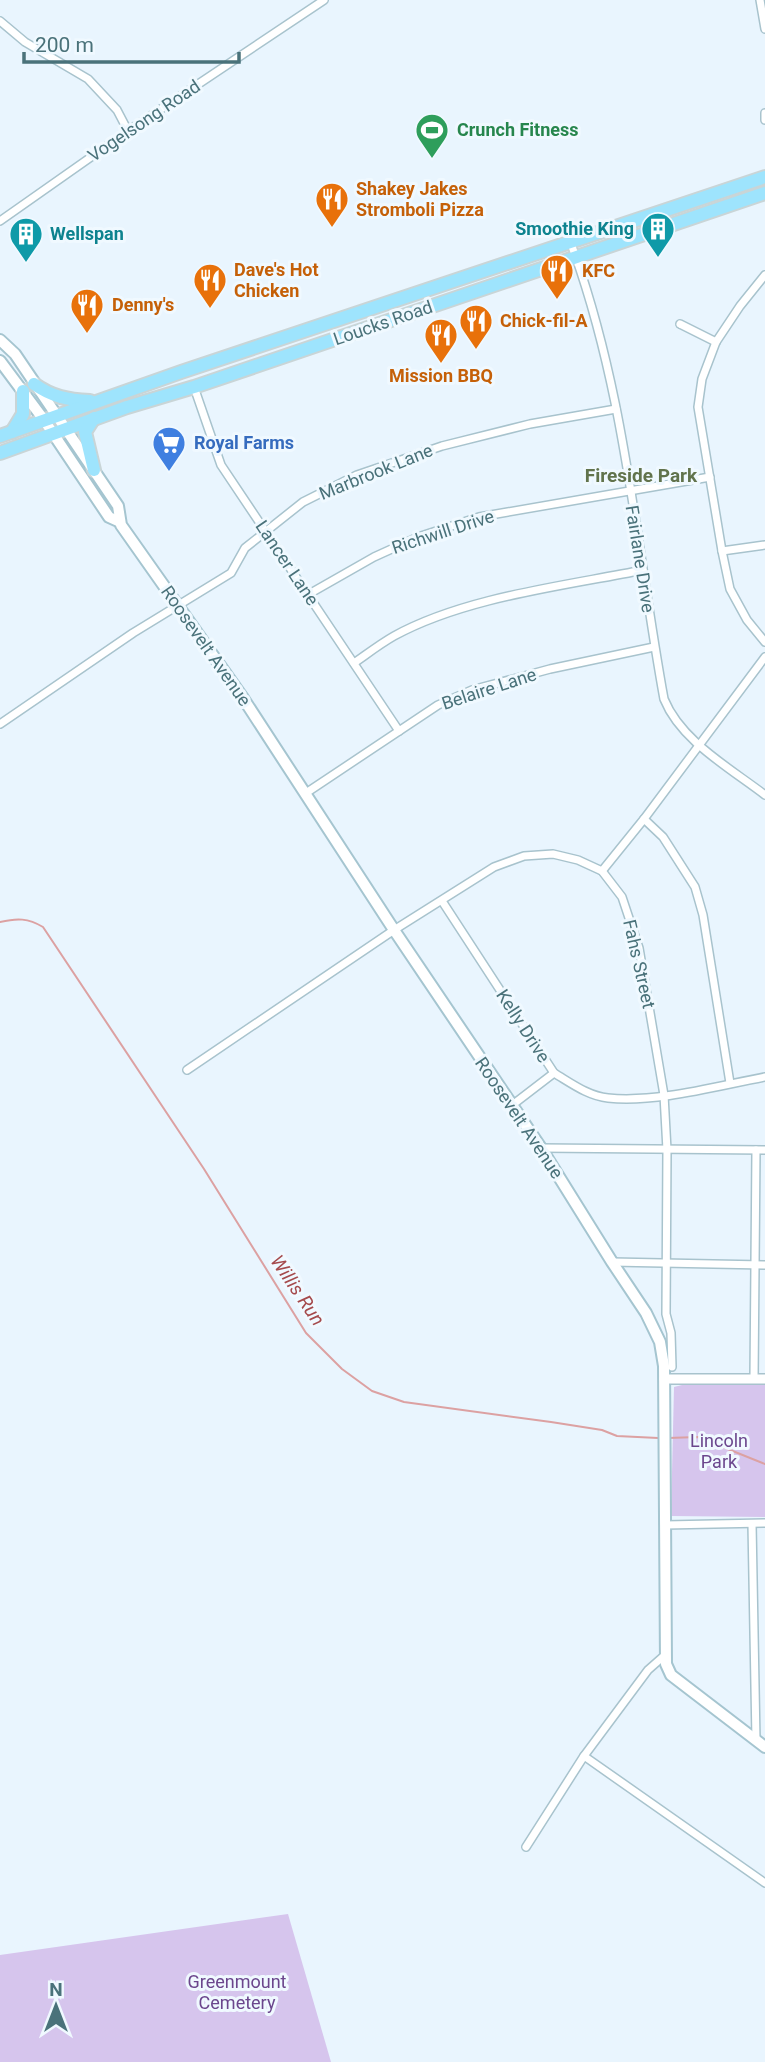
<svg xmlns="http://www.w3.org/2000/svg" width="765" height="2062" viewBox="0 0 765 2062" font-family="Roboto,sans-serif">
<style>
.green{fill:#d6c5ed}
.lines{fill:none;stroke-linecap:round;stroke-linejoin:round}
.stream{stroke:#dca1a2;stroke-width:2}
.minor-casing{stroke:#a8c3cd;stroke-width:10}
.tertiary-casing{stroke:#a8c3cd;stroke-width:12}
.secondary-casing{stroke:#a5c5d0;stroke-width:14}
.trunk-casing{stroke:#c9d5d7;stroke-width:16}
.minor{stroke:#fff;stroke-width:7}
.tertiary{stroke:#fff;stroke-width:9}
.secondary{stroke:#fff;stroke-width:10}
.trunk{stroke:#9ee4fd;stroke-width:12}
.labels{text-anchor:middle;stroke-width:6;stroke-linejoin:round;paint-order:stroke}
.street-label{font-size:18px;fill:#4a727a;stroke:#f0f9ff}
.leisure-label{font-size:18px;font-weight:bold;fill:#27864d;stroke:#f0f9ff;text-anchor:start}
.food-label{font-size:18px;font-weight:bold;fill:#c56008;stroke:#f0f9ff;text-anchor:start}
.culture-label{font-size:18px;font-weight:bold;fill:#0d838f;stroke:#f0f9ff;text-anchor:end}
.shop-label{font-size:18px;font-weight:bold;fill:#366cbe;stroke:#f0f9ff;text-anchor:start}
.park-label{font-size:18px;fill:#6b468d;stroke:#f0f9ff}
.neighbourhood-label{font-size:19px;font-weight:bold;fill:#61734c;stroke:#f0f9ff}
.water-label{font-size:19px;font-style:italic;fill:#a54a4c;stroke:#f0f9ff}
</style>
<rect width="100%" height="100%" fill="#e9f5fe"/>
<g class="green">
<path d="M686 1384H765V1517L671 1516 674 1387Z"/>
<path d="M288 1914 331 2062H0V1955Z"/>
</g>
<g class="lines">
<g class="stream">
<path d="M0 922C17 918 28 918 43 927L204 1169 306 1333 342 1369 372 1391 404 1402 551 1422 602 1430 617 1436 658 1438"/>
<path d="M668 1438 698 1437 765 1464"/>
</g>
<defs>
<g id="minor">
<path d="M760 0 765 29"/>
<path d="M0 21 25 42 88 79 117 110 128 131"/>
<path d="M765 113V120"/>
<path d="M0 221 128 131 324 0"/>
<path d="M570 241C625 388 636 546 664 699 681 741 730 768 765 795"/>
<path d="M765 275 740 306 716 342 702 379 698 407 722 551 730 589 747 620 765 642"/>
<path d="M680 324 716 342"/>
<path d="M194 387 221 465 399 731"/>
<path d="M722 551 765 545"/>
<path d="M309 594 374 557 418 537 479 517 710 477"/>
<path d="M354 663C367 654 380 644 394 636 465 597 564 586 643 570"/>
<path d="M0 724 133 633 231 573 245 548 303 502 357 475 442 446 530 424 616 409"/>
<path d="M306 793 438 705 472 690 550 669 654 647"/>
<path d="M644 819 663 837 695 887 703 915 730 1083"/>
<path d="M602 871 644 819 765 657"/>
<path d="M442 901 554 1073C571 1083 588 1096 608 1098 657 1103 717 1086 765 1077"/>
<path d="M187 1070 394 930 494 867 524 856 553 854 578 860 602 871 622 897 639 948 664 1095 667 1150 666 1314 671 1333 672 1367"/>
<path d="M511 1106 554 1073"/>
<path d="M541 1148 765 1150"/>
<path d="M612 1262 765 1265"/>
<path d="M754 1379 756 1150"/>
<path d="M752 1524 756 1740"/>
<path d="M665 1525 765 1523"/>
<path d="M584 1756 765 1883"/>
<path d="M526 1847 584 1756 648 1670 665 1655"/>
</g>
<path id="tertiary" d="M664 1379H765"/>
<g id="secondary">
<path d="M0 340 15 354 118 506 121 525 243 698 394 930 541 1148 612 1262 646 1313 660 1342 664 1366 666 1664 671 1675 765 1747"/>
<path d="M0 361 44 420 109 517 120 522"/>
</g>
<g id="trunk">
<path d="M34 384C52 397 68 400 90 401"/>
<path d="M12 432 23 414V391"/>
<path d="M0 436 181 372 765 177"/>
<path d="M0 453 127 407 194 387 765 193"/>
<path d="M94 470 85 432 94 418"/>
</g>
</defs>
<use href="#minor" class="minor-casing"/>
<use href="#tertiary" class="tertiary-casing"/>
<use href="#secondary" class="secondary-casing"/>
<use href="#trunk" class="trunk-casing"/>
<use href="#minor" class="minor"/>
<use href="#tertiary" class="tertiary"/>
<use href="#secondary" class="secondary"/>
<use href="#trunk" class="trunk"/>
</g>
<defs>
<symbol id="stadium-pin" viewBox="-11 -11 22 30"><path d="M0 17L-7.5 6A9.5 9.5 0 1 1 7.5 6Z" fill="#2e9e5b" stroke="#f0f9ff"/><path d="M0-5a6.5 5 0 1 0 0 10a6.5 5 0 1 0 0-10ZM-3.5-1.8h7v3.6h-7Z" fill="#fff"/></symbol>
<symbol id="restaurant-pin" viewBox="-11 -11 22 30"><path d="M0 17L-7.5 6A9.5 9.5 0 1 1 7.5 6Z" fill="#e8710a" stroke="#f0f9ff"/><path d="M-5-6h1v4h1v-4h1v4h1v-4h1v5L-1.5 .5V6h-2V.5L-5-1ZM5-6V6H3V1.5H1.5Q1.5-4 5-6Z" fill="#fff"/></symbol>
<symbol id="building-pin" viewBox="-11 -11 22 30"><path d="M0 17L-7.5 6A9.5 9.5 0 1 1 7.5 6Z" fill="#0f9aa8" stroke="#f0f9ff"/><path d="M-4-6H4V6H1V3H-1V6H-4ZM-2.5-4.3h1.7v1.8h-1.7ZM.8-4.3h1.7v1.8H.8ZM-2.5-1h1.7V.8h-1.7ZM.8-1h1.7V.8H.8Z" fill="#fff"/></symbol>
<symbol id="supermarket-pin" viewBox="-11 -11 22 30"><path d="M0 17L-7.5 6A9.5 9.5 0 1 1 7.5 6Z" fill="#3f7fe0" stroke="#f0f9ff"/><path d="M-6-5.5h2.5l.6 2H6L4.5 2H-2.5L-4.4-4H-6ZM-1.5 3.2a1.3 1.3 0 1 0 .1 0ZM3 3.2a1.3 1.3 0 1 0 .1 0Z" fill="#fff"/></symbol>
</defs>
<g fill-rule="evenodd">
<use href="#stadium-pin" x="413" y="111" width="38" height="52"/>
<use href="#restaurant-pin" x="313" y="180" width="38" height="52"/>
<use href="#building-pin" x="639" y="210" width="38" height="52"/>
<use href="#building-pin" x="7" y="215" width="38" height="52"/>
<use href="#restaurant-pin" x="538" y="252" width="38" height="52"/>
<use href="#restaurant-pin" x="191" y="261" width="38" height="52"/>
<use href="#restaurant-pin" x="68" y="286" width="38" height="52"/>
<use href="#restaurant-pin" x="457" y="302" width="38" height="52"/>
<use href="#restaurant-pin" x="422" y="316" width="38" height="52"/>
<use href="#supermarket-pin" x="150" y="424" width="38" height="52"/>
</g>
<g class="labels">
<g class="street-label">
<text transform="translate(144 121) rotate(-34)" y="6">Vogelsong Road</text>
<text transform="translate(383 323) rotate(-19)" y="6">Loucks Road</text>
<text transform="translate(376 472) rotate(-22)" y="6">Marbrook Lane</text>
<text transform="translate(443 532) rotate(-18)" y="6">Richwill Drive</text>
<text transform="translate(640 559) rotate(81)" y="6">Fairlane Drive</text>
<text transform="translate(287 563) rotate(56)" y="6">Lancer Lane</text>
<text transform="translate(206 646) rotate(55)" y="6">Roosevelt Avenue</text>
<text transform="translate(489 689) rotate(-18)" y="6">Belaire Lane</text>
<text transform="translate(639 964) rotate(77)" y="6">Fahs Street</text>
<text transform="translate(523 1026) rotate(57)" y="6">Kelly Drive</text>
<text transform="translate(519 1118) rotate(56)" y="6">Roosevelt Avenue</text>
</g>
<g class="leisure-label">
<text x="457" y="136">Crunch Fitness</text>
</g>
<g class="food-label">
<text x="356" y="195">Shakey Jakes<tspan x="356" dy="21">Stromboli Pizza</tspan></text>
<text x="234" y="276">Dave's Hot<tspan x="234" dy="21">Chicken</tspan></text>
<text x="582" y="277">KFC</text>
<text x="112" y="311">Denny's</text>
<text x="500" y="327">Chick-fil-A</text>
<text x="441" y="382" text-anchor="middle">Mission BBQ</text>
</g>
<g class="culture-label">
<text x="634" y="235">Smoothie King</text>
<text x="50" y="240" text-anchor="start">Wellspan</text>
</g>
<g class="shop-label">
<text x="194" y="449">Royal Farms</text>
</g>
<g class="park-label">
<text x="719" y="1447">Lincoln<tspan x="719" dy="21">Park</tspan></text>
<text x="237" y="1988">Greenmount<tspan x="237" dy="21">Cemetery</tspan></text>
</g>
<g class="neighbourhood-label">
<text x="641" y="482">Fireside Park</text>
</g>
<g class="water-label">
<text transform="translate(298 1290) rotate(56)" y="7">Willis Run</text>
</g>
</g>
<g transform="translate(56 2006)" stroke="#f0f9ff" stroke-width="5" paint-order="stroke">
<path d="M0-5L12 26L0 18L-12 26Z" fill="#4a727a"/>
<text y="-10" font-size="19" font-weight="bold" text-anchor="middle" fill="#4a727a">N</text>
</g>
<path d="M24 52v10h215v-10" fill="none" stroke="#4a727a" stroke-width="3.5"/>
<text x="35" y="52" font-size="21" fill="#4a727a" stroke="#f0f9ff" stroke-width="5" paint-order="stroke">200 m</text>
</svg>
